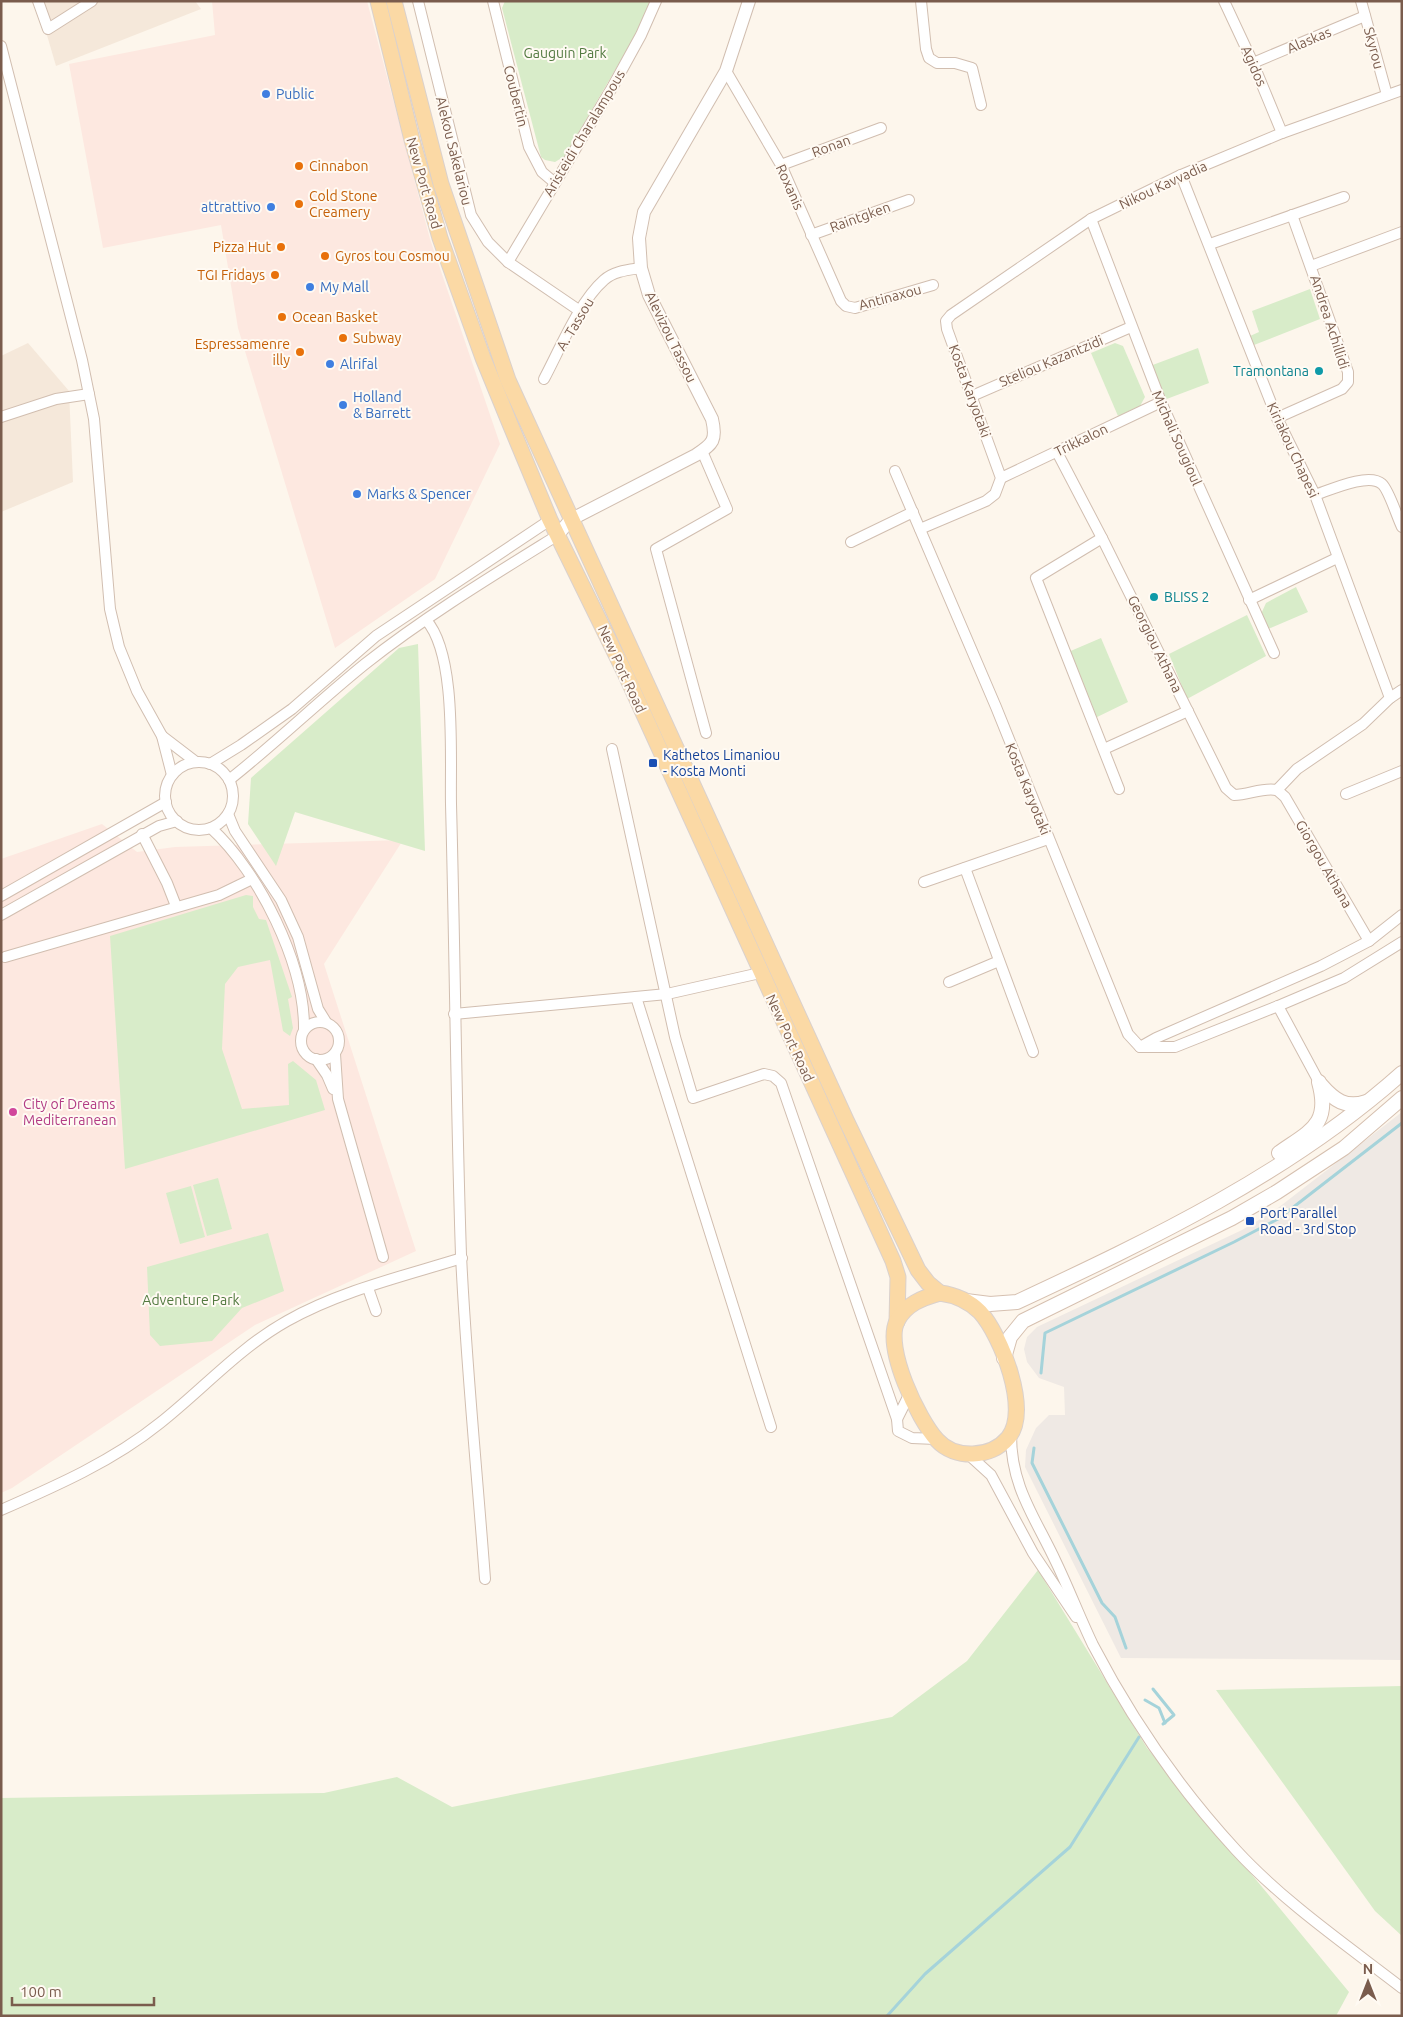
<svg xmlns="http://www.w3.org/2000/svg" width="1403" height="2017" viewBox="0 0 1403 2017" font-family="Ubuntu,sans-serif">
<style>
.residential{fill:#f5e8da}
.commercial{fill:#fde8e0}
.industrial{fill:#efe9e4}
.green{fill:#d8ecc9}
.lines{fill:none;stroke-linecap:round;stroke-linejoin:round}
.stream{stroke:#a5d3da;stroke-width:3}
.minor-casing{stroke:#d1beb0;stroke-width:12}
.tertiary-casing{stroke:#d1beb0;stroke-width:14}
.secondary-casing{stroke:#d6c0b0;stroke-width:16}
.primary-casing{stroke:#dad1cd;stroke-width:17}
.minor{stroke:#fff;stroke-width:10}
.tertiary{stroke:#fff;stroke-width:12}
.secondary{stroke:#fff;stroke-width:14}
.primary{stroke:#fbd9a5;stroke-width:15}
.shop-dot{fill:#3f7fe0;stroke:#fffaf3;stroke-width:2}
.food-dot{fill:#e8710a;stroke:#fffaf3;stroke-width:2}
.culture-dot{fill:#0f9aa8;stroke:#fffaf3;stroke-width:2}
.transit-dot{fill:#1a4fb4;stroke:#fffaf3;stroke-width:2}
.hotel-dot{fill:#d1479c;stroke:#fffaf3;stroke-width:2}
.labels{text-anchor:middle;stroke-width:4;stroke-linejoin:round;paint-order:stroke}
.street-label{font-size:14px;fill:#7a5c4d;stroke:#fffaf3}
.park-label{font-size:14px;fill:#537a41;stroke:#fffaf3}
.shop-label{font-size:14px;fill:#366cbe;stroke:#fffaf3;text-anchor:start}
.food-label{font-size:14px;fill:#c56008;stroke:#fffaf3;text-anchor:start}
.culture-label{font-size:14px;fill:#0d838f;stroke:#fffaf3;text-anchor:end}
.transit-label{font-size:14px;fill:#164399;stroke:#fffaf3;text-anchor:start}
.hotel-label{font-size:14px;fill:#b23c85;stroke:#fffaf3;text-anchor:start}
</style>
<rect width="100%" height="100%" fill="#fdf6ec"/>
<g class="residential">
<path d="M37 1H195L201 9 56 66Z"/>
<path d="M28 343 69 391 73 482 1 512V356Z"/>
</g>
<g class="commercial">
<path d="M212 1H367L430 239 500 444 435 579 335 648 238 328 221 225 103 248 69 64 215 35Z"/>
<path d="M102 824 137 852 175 847 403 840 324 964 416 1251 255 1325 12 1488 1 1493V859Z"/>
</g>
<path class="industrial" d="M1402 1112V1660L1121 1658 1025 1467 1026 1450 1036 1428 1049 1415H1065L1064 1387 1039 1378 1027 1362 1024 1349 1027 1337 1037 1327 1242 1230 1274 1211Z"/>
<g class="green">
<path d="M505 1H652L639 29 565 156 555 162 545 160 541 157 502 8Z"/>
<path d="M1310 289 1320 319 1254 345 1250 336 1259 332 1252 311Z"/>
<path d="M1115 343 1123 346 1145 397 1140 406 1118 416 1091 353Z"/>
<path d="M1198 348 1209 383 1164 400 1150 366Z"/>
<path d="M1296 587 1308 612 1268 629 1261 614 1266 603Z"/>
<path d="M1247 615 1266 656 1187 699 1169 654Z"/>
<path d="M1101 638 1128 702 1093 719 1066 653Z"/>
<path d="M418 644 425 851 295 812 276 866 248 824 251 778 399 648Z"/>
<path d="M246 895 253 896V907L259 919 266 920 292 997 288 999 293 1028 290 1036 283 1031 270 960 238 967 225 984 222 1049 242 1109 289 1105 288 1064 293 1061 316 1080 325 1110 125 1169 110 936Z"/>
<path d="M218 1178 232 1229 207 1236 193 1185Z"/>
<path d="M191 1186 205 1237 180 1244 166 1193Z"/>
<path d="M268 1233 284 1291 242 1308 212 1341 160 1346 150 1335 147 1267Z"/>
<path d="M1038 1570 1147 1748 1349 1992 1336 2016H1V1798L324 1793 397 1777 452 1807 892 1717 967 1661Z"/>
<path d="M1402 1686V1936L1375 1911 1216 1690Z"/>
</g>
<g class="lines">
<g class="stream">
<path d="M1041 1373 1045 1333 1234 1242 1278 1219 1402 1123"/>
<path d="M1034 1448 1032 1463 1102 1603 1115 1617 1126 1648"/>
<path d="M1153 1689 1174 1715 1163 1724"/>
<path d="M1145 1700 1159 1708 1165 1723"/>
<path d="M887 2016 925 1974 1070 1847 1139 1737"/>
</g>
<defs>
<g id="minor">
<path d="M38 1 48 29 92 1"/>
<path d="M418 1 471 215 488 242 508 262 580 311"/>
<path d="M493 1 529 147 542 172 555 183"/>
<path d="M921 1 926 49 929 58 937 63H955L972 68 981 105"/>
<path d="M1224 1 1253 63 1282 133"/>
<path d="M1361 1 1387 95"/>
<path d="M1 46 82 360 94 419 110 609 119 647 137 691 162 736 172 775"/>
<path d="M1253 63 1365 16"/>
<path d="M726 71 781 165 841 301 846 306 855 308 933 285"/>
<path d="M781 165 881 128"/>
<path d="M1181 175 1277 418 1315 495 1390 698"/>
<path d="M1091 219 1161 402 1274 653"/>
<path d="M811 235 909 200"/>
<path d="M1210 244 1344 197"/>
<path d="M508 262 613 86 641 35 656 1"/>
<path d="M1311 266 1402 232"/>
<path d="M544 379C560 349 579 302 604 280 614 271 628 270 641 268"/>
<path d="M972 396 1131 327"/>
<path d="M1 417 56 399 89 394"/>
<path d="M1277 418 1342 389 1348 382V372L1292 215"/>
<path d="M702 451 727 509 656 549 706 733"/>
<path d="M1057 452 1102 538 1226 788 1234 795C1249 795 1262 787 1277 790"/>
<path d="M895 471 996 707 1128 1034 1140 1047"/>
<path d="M1001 478 1161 402"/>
<path d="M1315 495C1330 490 1369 472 1382 484 1389 490 1397 517 1402 527"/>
<path d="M920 529 986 501 995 494 1001 478 947 329 946 321 951 315 1091 219 1181 175 1282 133 1402 90"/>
<path d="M1102 538 1036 578 1119 789"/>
<path d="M851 542 913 512"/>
<path d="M1249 600 1337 558"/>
<path d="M426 620C457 654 450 758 451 804 455 954 456 1105 461 1255 466 1363 477 1471 485 1579"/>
<path d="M162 736 196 762"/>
<path d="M612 749 675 1037 693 1098 764 1074 773 1076 781 1083 897 1419 898 1431 912 1438 936 1439"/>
<path d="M1104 749 1188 711"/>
<circle cx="199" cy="796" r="34"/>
<path d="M210 764 241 745 292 709 376 636 550 520"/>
<path d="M229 780C276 743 319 701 365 664 426 616 492 576 558 535"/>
<path d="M1277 790 1285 797 1369 941"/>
<path d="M1277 790 1297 769 1363 724 1390 698 1402 690"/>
<path d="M1346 794 1402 771"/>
<path d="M228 814 235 831 281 900 298 937 318 1009 326 1022"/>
<path d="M211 828C259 872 305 964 304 1030"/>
<path d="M142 834 167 883 176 906"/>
<path d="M965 868 1033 1052"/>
<path d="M924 882 1048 839"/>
<path d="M1 896 166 802"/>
<path d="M1 915 159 826 177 821"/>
<path d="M5 957 219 895 252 879"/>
<path d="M949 982 999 961"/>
<path d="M636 997 771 1427"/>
<path d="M1278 1006 1319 1082"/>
<path d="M454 1014 667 994 760 973"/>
<circle cx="320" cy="1041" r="19"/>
<path d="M1140 1047 1156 1038 1321 966 1369 941 1402 915"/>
<path d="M1141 1047H1175L1278 1006 1344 978 1402 942"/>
<path d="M335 1054 338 1099 383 1257"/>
<path d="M316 1059 327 1075 333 1089"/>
<path d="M368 1288 376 1311"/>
<path d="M897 1419 910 1393"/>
<path d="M1011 1435C1011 1487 1035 1517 1056 1562 1069 1589 1080 1618 1093 1645 1131 1718 1180 1789 1236 1850 1284 1902 1345 1944 1402 1988"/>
<path d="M968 1454 991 1475 1033 1553 1076 1617"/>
<path d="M1 1510C56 1486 113 1461 160 1423 203 1389 239 1348 287 1321 340 1291 404 1276 462 1258"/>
</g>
<path id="tertiary" d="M558 535 570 520 696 455C713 444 717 440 712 419L649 295 641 268 639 238 644 212 726 71 749 1"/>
<g id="secondary">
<path d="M1321 1085C1334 1100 1346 1109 1366 1102"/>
<path d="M1279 1153C1310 1131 1331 1125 1319 1082"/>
<path d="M966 1301 990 1304 1017 1302C1152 1239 1290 1173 1402 1073"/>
<path d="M1004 1358 1010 1337 1023 1321 1232 1218 1277 1192 1344 1148 1402 1098"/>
</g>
<g id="primary">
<path d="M378 1 412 140 440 238 483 358 508 419 550 520 625 673 893 1261 898 1277 897 1322"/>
<path d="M394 1 441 184 508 380 846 1120 918 1270 928 1283 940 1293"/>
<path d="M940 1293C955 1295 969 1301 980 1312 1001 1335 1031 1411 1008 1438 991 1458 955 1460 937 1440 918 1419 884 1348 897 1321 906 1304 922 1298 940 1293Z"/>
</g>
</defs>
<use href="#minor" class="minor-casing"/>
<use href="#tertiary" class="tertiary-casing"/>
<use href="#secondary" class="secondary-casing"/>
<use href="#primary" class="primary-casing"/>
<use href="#minor" class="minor"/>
<use href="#tertiary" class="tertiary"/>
<use href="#secondary" class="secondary"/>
<use href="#primary" class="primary"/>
</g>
<g class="shop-dot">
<circle cx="266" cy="94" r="5"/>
<circle cx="271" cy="207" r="5"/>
<circle cx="310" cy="287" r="5"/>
<circle cx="330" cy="364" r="5"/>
<circle cx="343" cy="405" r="5"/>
<circle cx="357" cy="494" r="5"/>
</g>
<g class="food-dot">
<circle cx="299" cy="166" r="5"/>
<circle cx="299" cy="204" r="5"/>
<circle cx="281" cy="247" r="5"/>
<circle cx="325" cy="256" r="5"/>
<circle cx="275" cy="275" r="5"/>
<circle cx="282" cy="317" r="5"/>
<circle cx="343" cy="338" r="5"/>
<circle cx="300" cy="352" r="5"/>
</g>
<g class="culture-dot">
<circle cx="1319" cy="371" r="5"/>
<circle cx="1154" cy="597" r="5"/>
</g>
<g class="transit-dot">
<rect x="648" y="758" width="10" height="10" rx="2.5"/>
<rect x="1245" y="1216" width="10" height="10" rx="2.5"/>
</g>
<circle class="hotel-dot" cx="13" cy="1112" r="5"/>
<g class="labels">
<g class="street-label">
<text transform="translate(1309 40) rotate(-23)" y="5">Alaskas</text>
<text transform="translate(1374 48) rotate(75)" y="5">Skyrou</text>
<text transform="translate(1254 66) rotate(66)" y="5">Agidos</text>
<text transform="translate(516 96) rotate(76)" y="5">Coubertin</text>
<text transform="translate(584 133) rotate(-59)" y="5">Aristeidi Charalampous</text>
<text transform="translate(831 146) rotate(-20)" y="5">Ronan</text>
<text transform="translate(454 151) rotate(76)" y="5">Alekou Sakelariou</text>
<text transform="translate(424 183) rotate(74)" y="5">New Port Road</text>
<text transform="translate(1163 185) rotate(-25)" y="5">Nikou Kavvadia</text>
<text transform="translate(790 187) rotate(66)" y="5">Roxanis</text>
<text transform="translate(860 217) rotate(-20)" y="5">Raintgken</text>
<text transform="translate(890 297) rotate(-15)" y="5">Antinaxou</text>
<text transform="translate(1330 322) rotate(72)" y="5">Andrea Achillidi</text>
<text transform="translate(575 324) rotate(-59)" y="5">A. Tassou</text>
<text transform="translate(671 337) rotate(64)" y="5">Alevizou Tassou</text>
<text transform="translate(1051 361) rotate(-23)" y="5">Steliou Kazantzidi</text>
<text transform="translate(970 391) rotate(70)" y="5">Kosta Karyotaki</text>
<text transform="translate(1177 438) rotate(66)" y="5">Michali Sougioul</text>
<text transform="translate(1081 440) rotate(-26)" y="5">Trikkalon</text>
<text transform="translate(1293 450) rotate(65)" y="5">Kiriakou Chapesi</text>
<text transform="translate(1155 644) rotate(64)" y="5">Georgiou Athana</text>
<text transform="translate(622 669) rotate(65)" y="5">New Port Road</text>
<text transform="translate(1028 789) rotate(68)" y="5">Kosta Karyotaki</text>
<text transform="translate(1324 864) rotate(60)" y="5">Giorgou Athana</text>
<text transform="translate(790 1038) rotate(65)" y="5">New Port Road</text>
</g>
<g class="park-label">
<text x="565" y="58">Gauguin Park</text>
<text x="191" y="1305">Adventure Park</text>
</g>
<g class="shop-label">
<text x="276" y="99">Public</text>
<text x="261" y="212" text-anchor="end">attrattivo</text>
<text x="320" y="292">My Mall</text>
<text x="340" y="369">Alrifal</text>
<text x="353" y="402">Holland<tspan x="353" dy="16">&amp; Barrett</tspan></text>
<text x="367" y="499">Marks &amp; Spencer</text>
</g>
<g class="food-label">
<text x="309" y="171">Cinnabon</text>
<text x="309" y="201">Cold Stone<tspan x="309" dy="16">Creamery</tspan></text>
<text x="271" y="252" text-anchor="end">Pizza Hut</text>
<text x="335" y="261">Gyros tou Cosmou</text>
<text x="265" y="280" text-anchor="end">TGI Fridays</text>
<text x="292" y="322">Ocean Basket</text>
<text x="353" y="343">Subway</text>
<text x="290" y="349" text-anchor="end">Espressamenre<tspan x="290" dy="16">illy</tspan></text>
</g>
<g class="culture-label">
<text x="1309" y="376">Tramontana</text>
<text x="1164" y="602" text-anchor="start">BLISS 2</text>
</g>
<g class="transit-label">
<text x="663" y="760">Kathetos Limaniou<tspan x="663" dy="16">- Kosta Monti</tspan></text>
<text x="1260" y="1218">Port Parallel<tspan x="1260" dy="16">Road - 3rd Stop</tspan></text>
</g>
<g class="hotel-label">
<text x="23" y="1109">City of Dreams<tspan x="23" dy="16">Mediterranean</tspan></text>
</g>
</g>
<rect width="1403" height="2017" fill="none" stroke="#7a5c4d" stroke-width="5"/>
<g transform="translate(1368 1982)" stroke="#fffaf3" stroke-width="4" paint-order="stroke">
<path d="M0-4L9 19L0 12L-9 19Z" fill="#7a5c4d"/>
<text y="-8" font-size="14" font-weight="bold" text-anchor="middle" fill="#7a5c4d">N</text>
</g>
<path d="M12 1997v8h142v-8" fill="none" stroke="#7a5c4d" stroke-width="2.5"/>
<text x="20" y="1997" font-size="15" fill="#7a5c4d" stroke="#fffaf3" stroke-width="4" paint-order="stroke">100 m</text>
</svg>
